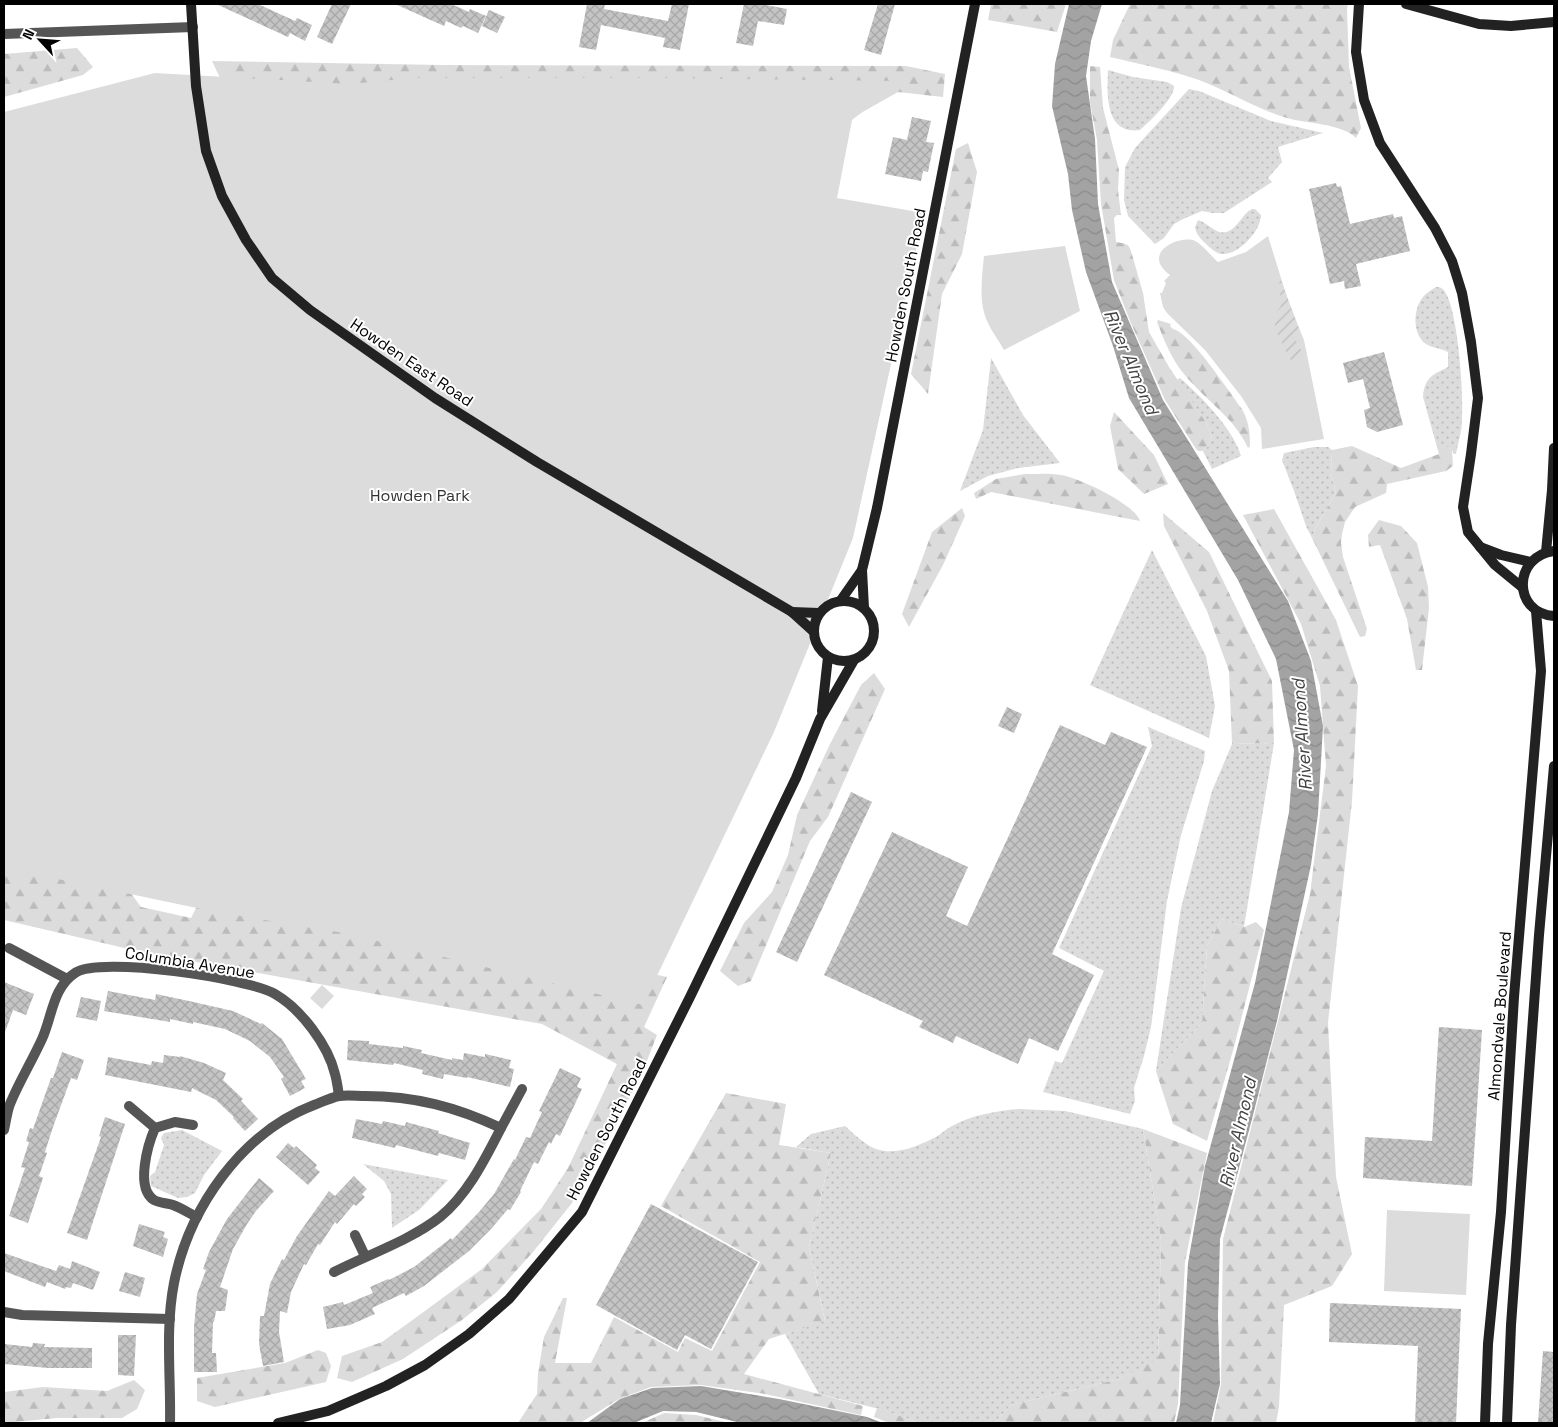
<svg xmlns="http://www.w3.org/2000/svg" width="1558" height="1427" viewBox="0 0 1558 1427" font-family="'Space Grotesk',sans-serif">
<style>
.grass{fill:url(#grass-dots)}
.forest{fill:url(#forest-firs)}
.park{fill:#dcdcdc}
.garden{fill:url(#garden-furrows)}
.water{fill:url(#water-waves)}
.building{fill:url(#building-cross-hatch)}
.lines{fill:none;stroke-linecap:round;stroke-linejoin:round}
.street{stroke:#555;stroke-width:10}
.secondary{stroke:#222;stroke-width:10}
.labels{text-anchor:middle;stroke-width:4;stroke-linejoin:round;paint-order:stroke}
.street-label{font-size:16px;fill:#000;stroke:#fff}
.park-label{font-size:16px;fill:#333;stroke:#fff}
.water-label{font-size:18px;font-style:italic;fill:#444;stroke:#fff}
</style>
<defs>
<pattern id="grass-dots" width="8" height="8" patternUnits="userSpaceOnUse" patternTransform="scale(1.25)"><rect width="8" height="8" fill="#dcdcdc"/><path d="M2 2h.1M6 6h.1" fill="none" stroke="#bbb" stroke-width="1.8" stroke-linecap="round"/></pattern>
<pattern id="forest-firs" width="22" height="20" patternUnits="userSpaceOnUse" patternTransform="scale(1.25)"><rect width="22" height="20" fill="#dcdcdc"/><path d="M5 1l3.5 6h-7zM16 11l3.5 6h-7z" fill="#bbb"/></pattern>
<pattern id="garden-furrows" width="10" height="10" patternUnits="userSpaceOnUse" patternTransform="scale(1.25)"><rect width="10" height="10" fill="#dcdcdc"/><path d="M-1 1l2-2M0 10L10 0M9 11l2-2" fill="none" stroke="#bbb"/></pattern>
<pattern id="water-waves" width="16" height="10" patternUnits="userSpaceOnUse" patternTransform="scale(1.25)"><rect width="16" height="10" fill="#a3a3a3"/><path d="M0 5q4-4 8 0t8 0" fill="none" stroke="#8b8b8b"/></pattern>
<pattern id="building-cross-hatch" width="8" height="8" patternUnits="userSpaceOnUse" patternTransform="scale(1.25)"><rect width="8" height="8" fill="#c4c4c4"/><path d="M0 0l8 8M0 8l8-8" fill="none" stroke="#a7a7a7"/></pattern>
</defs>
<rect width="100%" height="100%" fill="#fff"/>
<g class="grass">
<path d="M1108 70 1133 77 1167 82 1174 86C1175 98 1149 122 1140 130 1105 135 1107 95 1108 70Z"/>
<path d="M1189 89 1199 91 1271 121 1323 133 1278 147 1282 162 1268 178 1272 182 1224 213H1213L1202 211 1183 219 1174 224 1164 238 1155 244 1128 216 1124 200 1125 167 1135 148Z"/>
<path d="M1252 209H1255L1261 215C1261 231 1238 256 1221 254 1216 253 1209 247 1205 243 1200 238 1196 234 1195 227L1198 220C1205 222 1212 229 1219 232 1235 236 1241 214 1252 209Z"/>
<path d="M1436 287C1440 287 1443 288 1445 292 1458 311 1464 395 1462 420 1462 431 1458 443 1456 454H1454L1452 450 1448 447H1437L1423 397C1425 376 1433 375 1448 367V352C1441 348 1432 348 1426 344 1412 334 1413 309 1423 297 1426 293 1431 290 1436 287Z"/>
<path d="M991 358 1023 415 1060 463 1018 468 988 476 960 491 983 430Z"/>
<path d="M1180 378C1201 396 1234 430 1241 456L1212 469 1203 451 1208 446 1212 436 1207 424 1177 380Z"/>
<path d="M1314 447H1328L1332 450 1331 473 1336 493 1315 529 1313 540 1306 526 1294 491 1282 460 1284 453Z"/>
<path d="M1152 550 1206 656 1215 706 1209 738 1090 685Z"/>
<path d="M1148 727 1205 751 1204 761 1181 835 1167 901 1151 1027 1144 1056 1134 1088 1135 1101 1130 1114 1043 1092 1055 1061 1062 1063 1104 971 1059 948 1152 746Z"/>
<path d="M1274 743 1244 927 1222 919 1207 946 1202 1023 1156 1071 1181 908 1212 791 1232 744Z"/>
<path d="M1019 1109 1065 1111 1143 1129 1161 1240 1158 1360 1119 1379 1011 1405 995 1423H920L879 1409 819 1394 785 1334 825 1320 809 1247 831 1153 796 1147 811 1134 845 1126C854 1134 865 1145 876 1149 896 1156 918 1146 936 1137 941 1134 946 1129 952 1126 972 1115 997 1111 1019 1109Z"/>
<path d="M182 1130 222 1151 204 1175 195 1193 187 1197 178 1198 151 1186 150 1176 155 1172 164 1145 161 1138 164 1133Z"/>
<path d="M363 1164 448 1180 419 1210 392 1228 391 1194 384 1181Z"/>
</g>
<g class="forest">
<path d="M991 4H1066L1057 32 988 20Z"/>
<path d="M1130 4H1348L1347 9 1349 67 1361 128 1356 138C1341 123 1307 124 1287 118 1256 109 1229 91 1199 80 1171 70 1139 64 1110 57L1113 40Z"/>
<path d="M77 48 93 67 83 75 4 97V54Z"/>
<path d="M212 61 442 65 906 66 945 74 943 97 898 92 852 118 259 159Z"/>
<path d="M1090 66 1100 67 1103 108 1119 170 1118 190 1121 215H1117L1114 218 1116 242C1124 244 1128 242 1131 251L1143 293 1149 332 1169 367 1207 424 1212 436 1208 446 1203 451H1198L1196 449 1165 400 1130 321 1114 280 1101 204 1097 140 1090 102Z"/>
<path d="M968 143 977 172 962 254 942 294 928 394 911 374 956 149Z"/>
<path d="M1158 320 1171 324 1170 326 1173 329C1190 332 1230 393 1242 409 1249 422 1250 432 1250 446L1248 448C1234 417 1205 400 1184 374 1172 360 1164 340 1157 322Z"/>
<path d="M1114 412 1154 455 1168 484 1144 494 1118 469 1110 426Z"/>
<path d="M1352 446 1401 468 1439 454 1437 447H1448L1452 450 1453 466 1446 471 1387 484 1386 493 1355 507 1345 522 1342 534 1341 543 1343 557 1367 629 1365 636 1360 637 1313 540 1315 529 1336 493 1331 473 1332 450Z"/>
<path d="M1025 474C1037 474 1050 473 1061 475 1079 478 1135 504 1140 521L991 492 976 499 974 493 996 479Z"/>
<path d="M962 508 965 516 943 565 909 627 902 614 932 532Z"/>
<path d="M1274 509 1336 620 1358 686 1352 801 1328 1023 1336 1177 1352 1254 1332 1286 1284 1305 1279 1407 1276 1423H1213L1221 1384 1223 1239 1310 894 1326 766 1320 686 1301 624 1243 515Z"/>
<path d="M1163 513 1209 552 1272 681 1274 743 1232 744 1229 671 1207 611 1164 526Z"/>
<path d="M1379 520 1401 526 1417 543 1428 587 1429 608 1422 670H1416L1407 619 1380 545 1369 547 1368 535Z"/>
<path d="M874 673 885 689 828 817 810 841 751 981 738 986 720 971 744 923 772 892 788 855 797 815 830 744 861 685Z"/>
<path d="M4 861 114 870 141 907 191 918 206 888 546 950 667 977 644 1027 657 1035 643 1071 612 1132 572 1203 533 1252 497 1292 462 1320 403 1359 352 1382 337 1378 342 1356 382 1342 418 1316 482 1269 541 1209 568 1168 617 1064 542 1024 146 953 4 920Z"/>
<path d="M1222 919 1244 927 1256 922 1264 930 1234 1047 1207 1141 1173 1124 1156 1071 1202 1023 1207 946Z"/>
<path d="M726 1093 786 1104 779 1145 831 1153 809 1247 825 1321 769 1339 744 1374 863 1406 861 1415 765 1394 701 1385 651 1387 619 1399 580 1423H518L537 1394 538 1373 544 1337 563 1298H567L555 1363H591L614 1317 678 1352 685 1338 712 1351 760 1262 661 1206Z"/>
<path d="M1143 1129 1207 1153 1185 1262 1178 1404 1174 1423H995L1011 1405 1119 1379 1158 1359 1161 1240Z"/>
<path d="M318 1350 326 1353 331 1366 326 1382 215 1407 197 1401V1378L285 1363Z"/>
<path d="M134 1380 145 1390 137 1409 122 1418H57L4 1423V1392L43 1387 107 1391Z"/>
<path d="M877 1408 920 1423H889L874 1417Z"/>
<path d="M664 1413 696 1415 729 1423H642Z"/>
</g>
<g class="park">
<path d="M155 73 349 84 413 78H658L902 81 852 120 837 198 924 213 853 538 774 732 643 1005 344 933 216 912 39 875 4 870V112Z"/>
<path d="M1268 236 1289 304 1304 340 1324 439 1262 449 1261 428 1241 396 1205 350 1167 313 1163 307 1160 293H1162L1166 283 1164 281 1170 275C1139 252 1182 234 1195 241 1202 244 1212 257 1218 262L1246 252Z"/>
<path d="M1065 246 1080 311 1004 350C999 341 992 332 988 323 978 303 982 277 984 256Z"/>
<path d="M322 985 334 996 322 1009 310 998Z"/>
<path d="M1387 1210 1470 1214 1466 1295 1384 1291Z"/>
</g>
<path class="garden" d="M1279 275 1300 331 1293 335 1304 356 1299 362 1291 360 1288 356 1275 328 1276 313 1281 306Z"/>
<g class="water">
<path d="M1069 4H1102L1091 41 1086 76 1095 139 1098 204 1112 282 1163 400 1288 601 1311 661 1323 726 1318 814 1311 865 1277 1021 1252 1119 1220 1239 1218 1316 1220 1384 1211 1423H1176L1180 1405 1188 1263 1205 1166 1255 983 1289 812 1294 750 1276 659 1238 580 1129 398 1113 346 1086 272 1072 210 1068 174 1052 106 1055 64Z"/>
<path d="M701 1386 779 1399 867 1417 883 1423H741L696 1412 663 1411 634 1423H587L620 1399 652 1388Z"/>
</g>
<g class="building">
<path d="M216 4H258L295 21 297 18 312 25 305 41 290 33 288 37Z"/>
<path d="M332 4H351L332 44 317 37Z"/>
<path d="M395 4H451L469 12 470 9 486 16 478 33 463 26 461 28 446 21 444 26Z"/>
<path d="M587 4H605L604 9 668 21 672 4H689L680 50 663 47 665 38 601 25 596 50 579 47Z"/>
<path d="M744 4H761L787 9 784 25 758 21 753 46 736 43Z"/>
<path d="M878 4H895L881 55 864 50Z"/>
<path d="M489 10 505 17 497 33 482 26Z"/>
<path d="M912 117 931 121 926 142 934 143 928 172 923 171 921 181 885 174 893 137 907 140Z"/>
<path d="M1336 183 1337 187 1341 186 1350 224 1393 214 1394 218 1402 216 1410 251 1356 264 1361 286 1345 289 1344 281 1330 284 1309 189Z"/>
<path d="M1384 352 1403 425 1377 432 1367 427 1364 410 1370 408 1363 379 1348 383 1343 363Z"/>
<path d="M1007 707 1022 714 1014 733 998 726Z"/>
<path d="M1060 725 1105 745 1111 732 1147 747 1052 954 1094 975 1058 1051 1029 1038 1018 1064 956 1036 953 1043 919 1027 923 1021 824 975 892 832 968 867 946 916 967 926Z"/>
<path d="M851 792 872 802 797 962 776 952Z"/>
<path d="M4 982 34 994 26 1015 13 1010 5 1032Z"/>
<path d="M108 991 155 1000 156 994 189 1001 233 1011 261 1024 262 1023 282 1039 306 1079 301 1081 305 1088 290 1096 281 1079 284 1077 270 1057 250 1041 225 1029 193 1022V1024L170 1019V1022L104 1011Z"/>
<path d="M81 997 101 1001 97 1021 76 1017Z"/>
<path d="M1439 1027 1482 1030 1472 1186 1363 1178 1365 1137 1432 1141Z"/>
<path d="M348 1040 369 1041V1044L403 1048V1046L422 1050 421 1053 452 1060V1058L463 1060 464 1053 485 1057V1054L511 1060 509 1068 514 1069 510 1087 467 1077V1078L444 1074 443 1079 422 1074 423 1070 394 1063 393 1065 347 1060Z"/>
<path d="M62 1052 84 1060 77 1080 71 1078 53 1127 45 1152 47 1153 39 1176 43 1178 28 1223 9 1216 25 1168 21 1167 29 1142 26 1141 30 1128 33 1129 51 1078H53Z"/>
<path d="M164 1055 180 1057V1056L204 1063 226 1073 223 1080 243 1099 241 1101 258 1119 245 1131 233 1118 234 1117 216 1100 192 1088 191 1092 105 1075 108 1057 151 1065 152 1061 163 1063Z"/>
<path d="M560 1068 581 1078 577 1087 582 1089 560 1136 556 1134 551 1144 549 1142 538 1164 534 1162 520 1191 521 1192 510 1210 508 1209 491 1229 469 1251 424 1286 406 1296 404 1293 372 1308 375 1314 350 1325 327 1329 323 1307 343 1302 344 1305 373 1293 370 1287 388 1279 389 1280 414 1267 451 1238 452 1240 479 1212 494 1194 514 1159 515 1160 526 1137 530 1138 542 1112 539 1111Z"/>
<path d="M105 1117 125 1124 87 1240 67 1233 101 1137 99 1136Z"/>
<path d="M356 1119 382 1124 383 1121 405 1126 406 1122 439 1131 438 1133 470 1143 465 1160 439 1153 438 1156 396 1145 395 1148 378 1144 352 1138Z"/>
<path d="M288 1143 294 1148 296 1146 317 1165 315 1168 320 1172 308 1185 276 1157Z"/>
<path d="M354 1176 367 1189 362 1194 365 1197 356 1206 354 1204 337 1224 335 1222 320 1245 318 1244 306 1265 304 1264 291 1292 287 1313 280 1311 279 1332 284 1362 263 1366 259 1344 260 1316H264L270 1284 282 1259 284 1260 297 1236 329 1191 335 1196Z"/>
<path d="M259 1178 274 1191 256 1211 247 1224 233 1249 220 1287 228 1290 225 1311H216L214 1322H213L212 1353H216L217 1372H194V1327L197 1294 206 1270 203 1269 209 1252 227 1219Z"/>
<path d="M651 1204 758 1262 711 1349 685 1335 677 1350 596 1305Z"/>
<path d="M139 1224 165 1232 163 1237 168 1239 163 1257 133 1246Z"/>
<path d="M4 1253 56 1271 59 1265 70 1269 72 1261 100 1272 93 1290 73 1283 71 1288 66 1287 65 1289 47 1282 45 1287 4 1271Z"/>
<path d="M125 1272 145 1278 140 1297 119 1291Z"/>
<path d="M1330 1303 1461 1309 1456 1423H1415L1418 1346 1329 1342Z"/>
<path d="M118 1335H136L134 1376 118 1375Z"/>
<path d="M33 1343 45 1344 44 1347 92 1348V1368H48L4 1364V1344L32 1347Z"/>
<path d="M1543 1351 1554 1352V1423H1538Z"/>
</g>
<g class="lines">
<g class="street">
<path d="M4 34 193 27"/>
<path d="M9 948 67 979"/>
<path d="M129 1106 155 1128"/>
<path d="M193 1125 175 1122 155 1128C148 1144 135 1188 154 1200 159 1203 167 1203 173 1205 181 1208 189 1213 197 1217"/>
<path d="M4 1130C6 1121 7 1112 10 1104 19 1082 32 1061 42 1039 52 1017 53 987 75 973 100 956 248 978 275 994 301 1009 328 1045 335 1074 337 1081 338 1089 339 1096"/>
<path d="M355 1235 365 1256"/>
<path d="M334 1272C367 1255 411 1240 440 1217 468 1194 485 1159 501 1128"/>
<path d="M4 1312 22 1315 170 1319"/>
<path d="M170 1423C171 1377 165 1329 174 1283 189 1208 241 1133 314 1105 322 1102 330 1098 339 1096 347 1095 357 1096 365 1096 415 1096 456 1107 501 1128L522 1089"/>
</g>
<g class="secondary">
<path d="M191 4 196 86 206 151 222 196 246 240 272 278 310 310 435 398 537 462 792 612 813 631"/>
<path d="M1359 4 1356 52 1364 100 1380 143 1435 228 1452 261 1462 293 1471 342 1478 398 1471 454 1463 507 1468 532 1495 565 1523 588"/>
<path d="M1406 4 1479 24 1511 26 1554 22"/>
<path d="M1480 547 1501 555 1531 562"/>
<path d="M1554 551C1513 556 1512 613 1554 616"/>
<path d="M1546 552 1552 490 1554 448"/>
<path d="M841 600 862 570"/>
<circle cx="844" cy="631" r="30"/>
<path d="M864 608 862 570 877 508 975 4"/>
<path d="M792 612 819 613"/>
<path d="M822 711 828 657"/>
<path d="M278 1423 328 1411 386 1386 425 1365 469 1334 509 1299 582 1212 690 997 796 778 820 719 854 660"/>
<path d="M1485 1423 1488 1344 1501 1212 1514 997 1541 671 1536 611"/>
<path d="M1507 1423 1511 1325 1539 935 1554 766"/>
</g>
</g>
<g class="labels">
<g class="street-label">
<text transform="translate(905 285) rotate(-79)" y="6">Howden South Road</text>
<text transform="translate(412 362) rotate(34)" y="6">Howden East Road</text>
<text transform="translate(190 962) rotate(9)" y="6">Columbia Avenue</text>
<text transform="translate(1499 1016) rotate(-86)" y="6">Almondvale Boulevard</text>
<text transform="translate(606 1129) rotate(-63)" y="6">Howden South Road</text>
</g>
<g class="park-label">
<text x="420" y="501">Howden Park</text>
</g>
<g class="water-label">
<text transform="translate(1131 362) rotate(67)" y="6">River Almond</text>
<text transform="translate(1302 735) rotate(-94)" y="6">River Almond</text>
<text transform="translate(1238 1133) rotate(-77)" y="6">River Almond</text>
</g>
</g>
<rect width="1558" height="1427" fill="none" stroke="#000000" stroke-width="10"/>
<g transform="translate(40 40) rotate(296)" stroke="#ffffff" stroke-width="4" paint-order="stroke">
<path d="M0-4L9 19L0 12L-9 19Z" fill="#000000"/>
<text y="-8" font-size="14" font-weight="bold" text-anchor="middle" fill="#000000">N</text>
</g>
</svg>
